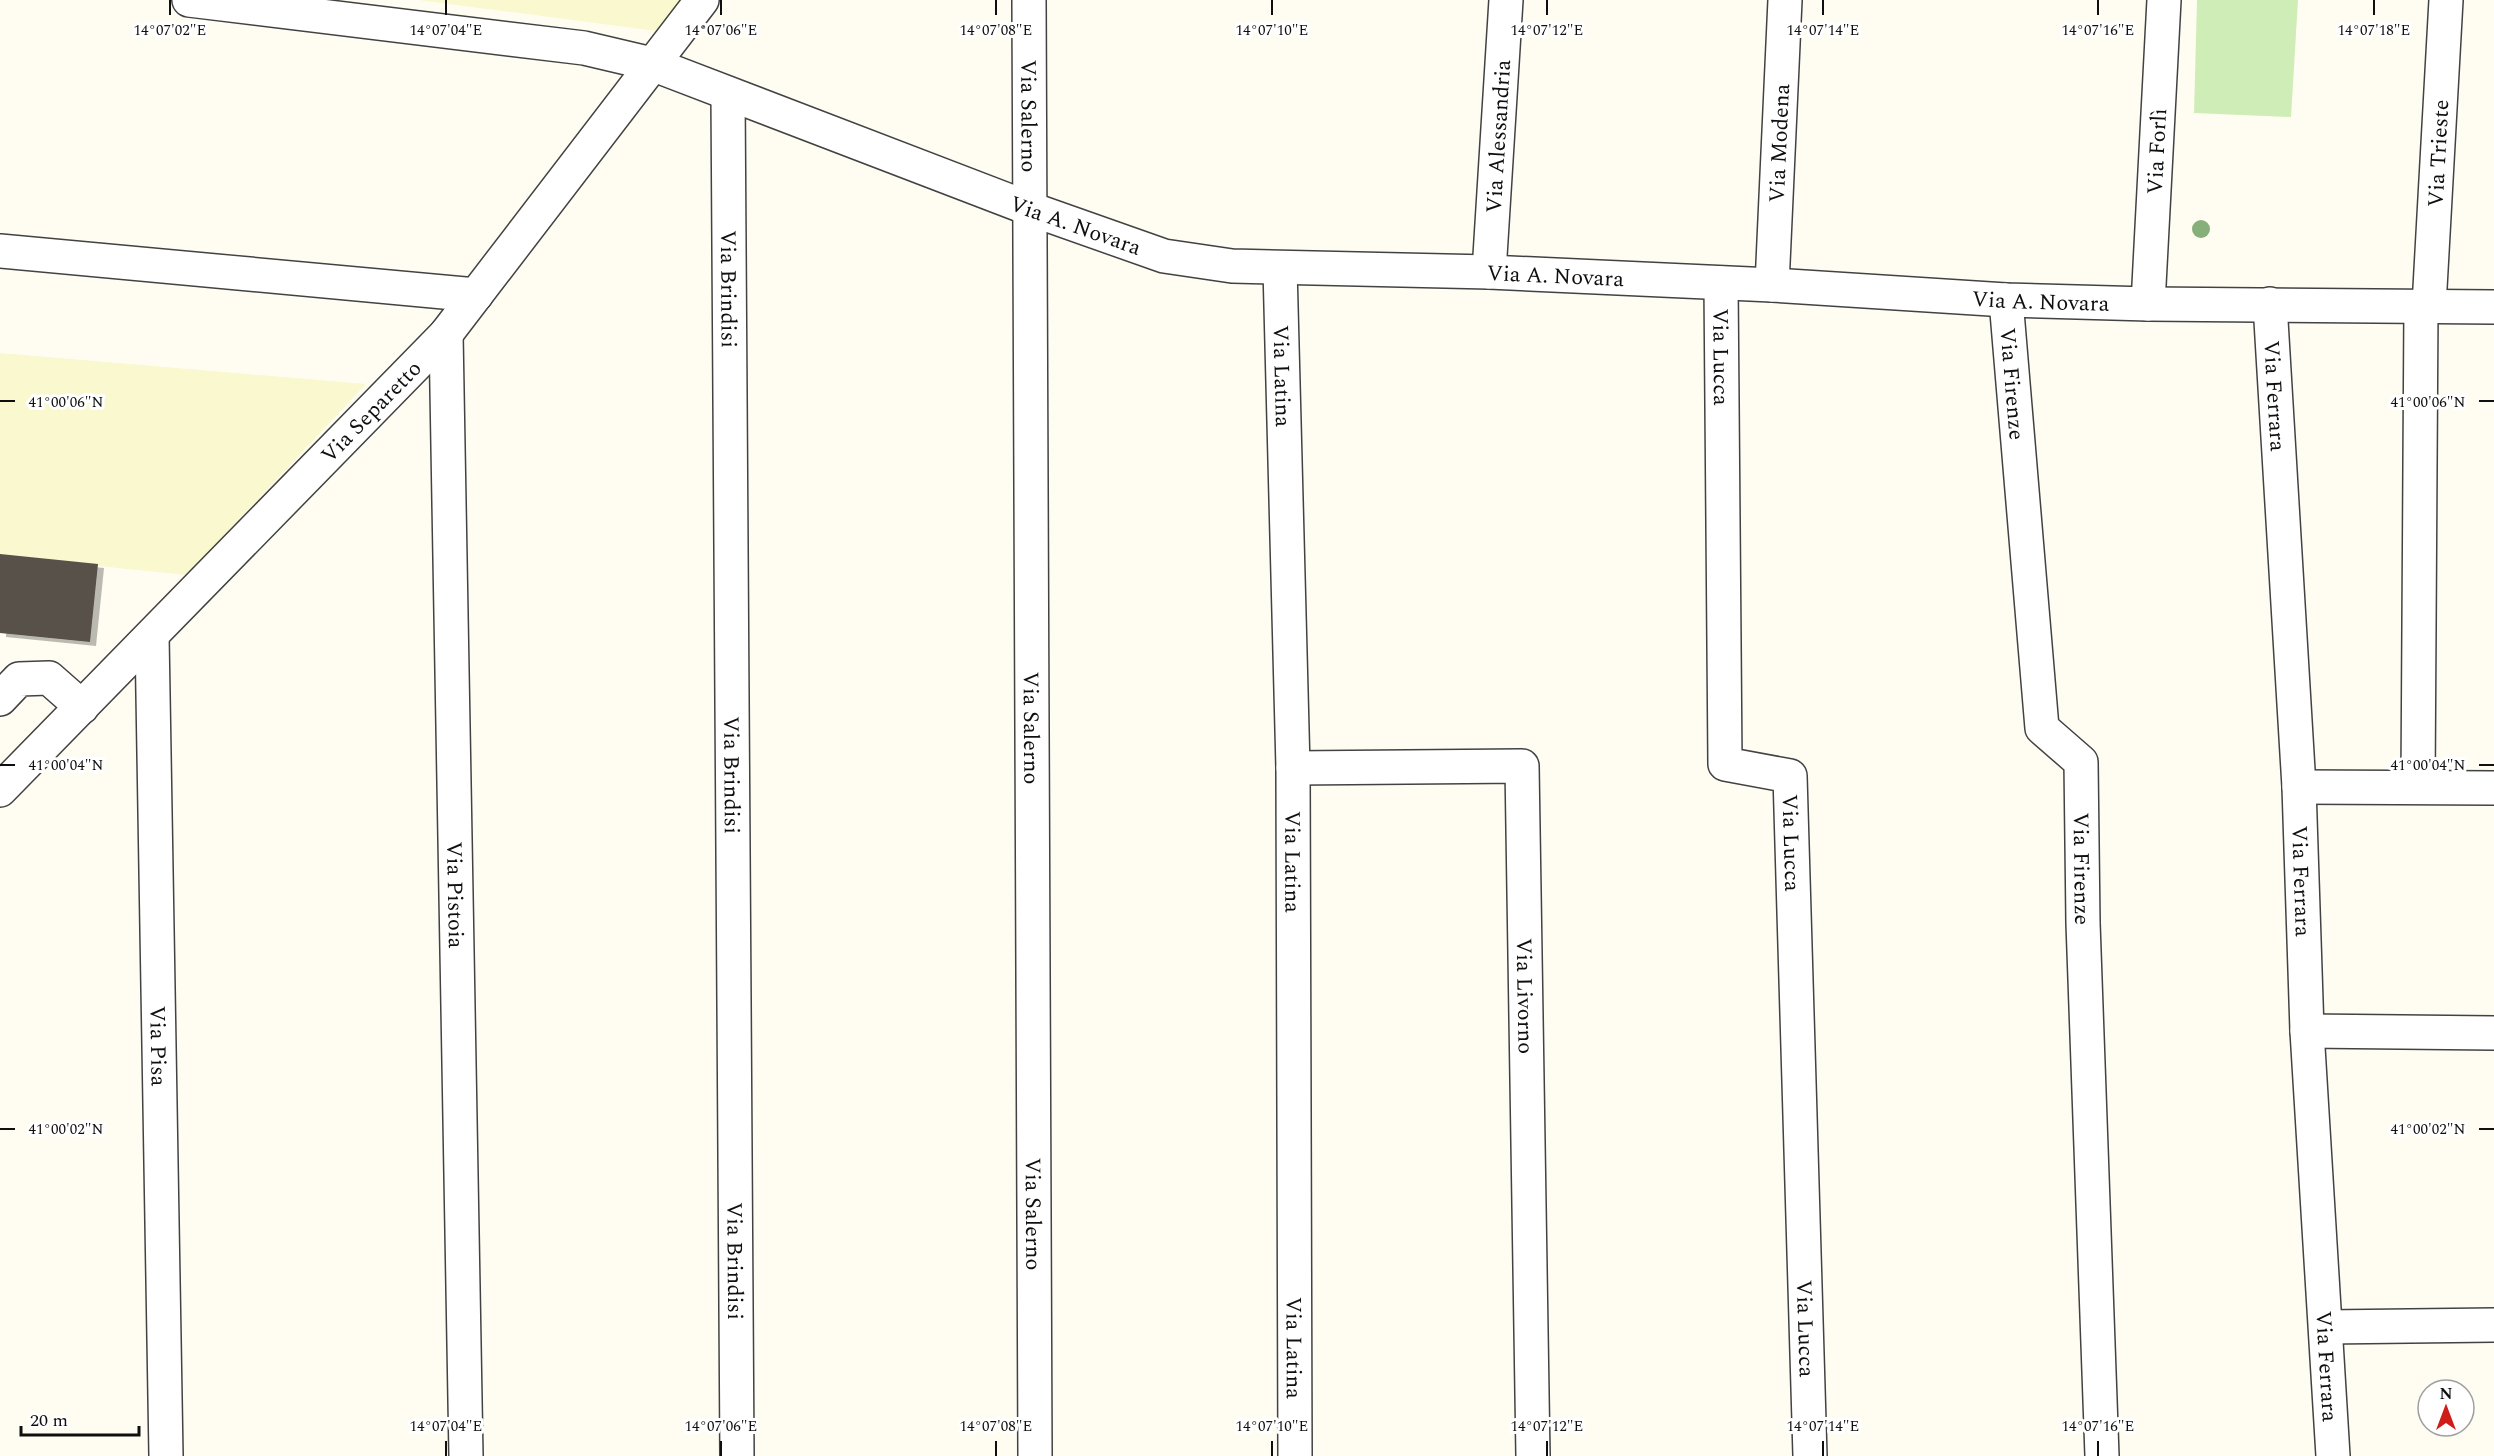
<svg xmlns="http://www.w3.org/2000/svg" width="2494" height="1456" viewBox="0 0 2494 1456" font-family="Spectral,serif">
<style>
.farmland{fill:#f9f8ce}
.green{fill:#cfeeb7}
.building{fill:#59514a;filter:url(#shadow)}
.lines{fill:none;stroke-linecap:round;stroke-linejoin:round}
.minor-casing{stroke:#424242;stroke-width:36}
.minor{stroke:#fff;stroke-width:33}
.tree{fill:#87af7a}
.ticks{fill:none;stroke:#0f0f0f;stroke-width:2}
.labels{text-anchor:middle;stroke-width:6;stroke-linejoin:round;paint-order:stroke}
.street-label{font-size:22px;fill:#0f0f0f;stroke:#fff}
.ticks-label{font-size:15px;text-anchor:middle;fill:#0f0f0f;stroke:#fff;stroke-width:6;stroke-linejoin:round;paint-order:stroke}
</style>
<defs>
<filter id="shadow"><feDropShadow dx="6" dy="4" stdDeviation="0" flood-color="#0004"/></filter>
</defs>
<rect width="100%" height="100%" fill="#fffdf2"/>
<g class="farmland">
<path d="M419 0H689L664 32Z"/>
<path d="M0 353 366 384 187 575 0 556Z"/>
</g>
<path class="green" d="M2197 0H2298L2291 117 2194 113Z"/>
<path class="building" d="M0 554 98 564 90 642 0 633Z"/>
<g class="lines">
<defs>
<g id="minor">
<path id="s1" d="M189 0 584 48 652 64 1028 208 1164 256 1232 266 1489 272 1772 285 2006 300 2148 304 2494 307"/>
<path id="s2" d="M1029 0 1035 1456"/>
<path id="s3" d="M728 94 737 1456"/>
<path d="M0 251 476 295"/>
<path id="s4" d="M1280 268 1293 768 1295 1456"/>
<path id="s5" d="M1489 272 1506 0"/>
<path id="s6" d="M1721 283 1725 764 1790 776 1810 1456"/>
<path id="s7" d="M1772 285 1785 0"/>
<path id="s8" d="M2006 300 2042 728 2081 762 2083 923 2102 1456"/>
<path id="s9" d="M2148 304 2164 0"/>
<path id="s10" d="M2270 304 2299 787 2307 1031 2333 1456"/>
<path id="s11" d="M2429 306 2446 0"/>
<path id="s12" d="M446 334 466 1456"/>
<path id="s13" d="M152 636 166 1456"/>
<path d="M0 699 19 679 49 678 82 707"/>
<path id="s14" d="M1293 768 1522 766 1533 1456"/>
<path d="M2299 787 2494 788"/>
<path d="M2418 787 2421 306"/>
<path id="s15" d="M0 790 446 334 702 0"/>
<path d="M2307 1031 2494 1033"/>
<path d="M2326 1327 2494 1325"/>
</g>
</defs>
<use href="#minor" class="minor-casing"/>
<use href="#minor" class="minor"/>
</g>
<circle class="tree" cx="2201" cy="229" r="9"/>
<path class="ticks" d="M170 0V15M446 0V15M721 0V15M996 0V15M1272 0V15M1547 0V15M1823 0V15M2098 0V15M2374 0V15M0 401H15M2479 401H2494M0 765H15M2479 765H2494M0 1129H15M2479 1129H2494M446 1441V1456M721 1441V1456M996 1441V1456M1272 1441V1456M1547 1441V1456M1823 1441V1456M2098 1441V1456"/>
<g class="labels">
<g class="street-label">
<text dy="8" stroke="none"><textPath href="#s2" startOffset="116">Via Salerno</textPath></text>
<text dy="8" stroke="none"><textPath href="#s5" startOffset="136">Via Alessandria</textPath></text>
<text dy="8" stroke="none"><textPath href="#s7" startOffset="142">Via Modena</textPath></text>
<text dy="8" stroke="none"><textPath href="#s9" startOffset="153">Via Forlì</textPath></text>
<text dy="8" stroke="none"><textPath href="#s11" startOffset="153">Via Trieste</textPath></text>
<text dy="8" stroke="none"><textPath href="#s1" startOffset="921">Via A. Novara</textPath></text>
<text dy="8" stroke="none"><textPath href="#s1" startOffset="1407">Via A. Novara</textPath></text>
<text dy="8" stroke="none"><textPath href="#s3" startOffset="195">Via Brindisi</textPath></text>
<text dy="8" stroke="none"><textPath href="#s1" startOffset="1893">Via A. Novara</textPath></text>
<text dy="8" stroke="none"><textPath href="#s6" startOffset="74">Via Lucca</textPath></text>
<text dy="8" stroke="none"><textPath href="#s4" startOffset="108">Via Latina</textPath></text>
<text dy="8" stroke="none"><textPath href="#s8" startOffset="84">Via Firenze</textPath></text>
<text dy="8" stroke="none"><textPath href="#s10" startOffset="92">Via Ferrara</textPath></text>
<text dy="8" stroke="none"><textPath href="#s15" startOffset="530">Via Separetto</textPath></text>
<text dy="8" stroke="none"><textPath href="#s2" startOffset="728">Via Salerno</textPath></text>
<text dy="8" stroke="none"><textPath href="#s3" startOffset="681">Via Brindisi</textPath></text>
<text dy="8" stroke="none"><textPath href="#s6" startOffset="614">Via Lucca</textPath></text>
<text dy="8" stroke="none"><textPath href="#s4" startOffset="594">Via Latina</textPath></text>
<text dy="8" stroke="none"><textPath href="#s8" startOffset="588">Via Firenze</textPath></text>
<text dy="8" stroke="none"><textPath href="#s10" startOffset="578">Via Ferrara</textPath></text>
<text dy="8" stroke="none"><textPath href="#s12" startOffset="561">Via Pistoia</textPath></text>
<text dy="8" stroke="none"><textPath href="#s14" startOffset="459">Via Livorno</textPath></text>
<text dy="8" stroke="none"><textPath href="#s13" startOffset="410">Via Pisa</textPath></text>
<text dy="8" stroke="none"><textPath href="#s2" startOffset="1214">Via Salerno</textPath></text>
<text dy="8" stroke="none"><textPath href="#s3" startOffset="1167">Via Brindisi</textPath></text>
<text dy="8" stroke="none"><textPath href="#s6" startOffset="1100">Via Lucca</textPath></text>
<text dy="8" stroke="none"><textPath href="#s4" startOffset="1080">Via Latina</textPath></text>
<text dy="8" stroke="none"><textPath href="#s10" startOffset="1064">Via Ferrara</textPath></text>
</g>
</g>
<g class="ticks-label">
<text x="170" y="35">14°07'02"E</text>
<text x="446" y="35">14°07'04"E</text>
<text x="721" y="35">14°07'06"E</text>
<text x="996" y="35">14°07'08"E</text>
<text x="1272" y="35">14°07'10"E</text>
<text x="1547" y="35">14°07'12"E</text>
<text x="1823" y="35">14°07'14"E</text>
<text x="2098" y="35">14°07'16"E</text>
<text x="2374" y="35">14°07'18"E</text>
<text x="66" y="407">41°00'06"N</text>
<text x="2428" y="407">41°00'06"N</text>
<text x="66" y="770">41°00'04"N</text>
<text x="2428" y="770">41°00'04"N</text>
<text x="66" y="1134">41°00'02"N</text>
<text x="2428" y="1134">41°00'02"N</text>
<text x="446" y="1431">14°07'04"E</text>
<text x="721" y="1431">14°07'06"E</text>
<text x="996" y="1431">14°07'08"E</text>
<text x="1272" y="1431">14°07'10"E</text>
<text x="1547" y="1431">14°07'12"E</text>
<text x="1823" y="1431">14°07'14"E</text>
<text x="2098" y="1431">14°07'16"E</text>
</g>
<g transform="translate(2446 1408)"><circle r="28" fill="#ffffff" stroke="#9f9f9f" stroke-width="1.5"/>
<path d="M0-4.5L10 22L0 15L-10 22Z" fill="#cf1d18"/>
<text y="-9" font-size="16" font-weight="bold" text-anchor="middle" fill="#0f0f0f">N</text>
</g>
<path d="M21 1426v9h118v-9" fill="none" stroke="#0f0f0f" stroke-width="3"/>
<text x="30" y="1426" font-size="18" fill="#0f0f0f" stroke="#ffffff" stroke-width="4.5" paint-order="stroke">20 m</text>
</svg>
